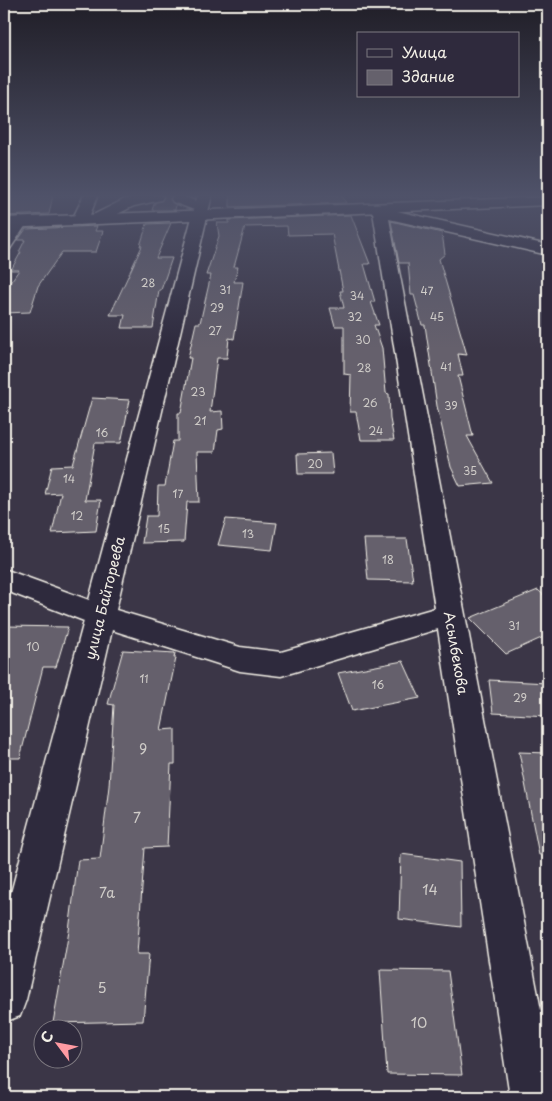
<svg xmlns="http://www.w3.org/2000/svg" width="552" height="1101" viewBox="0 0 552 1101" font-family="'Playpen Sans',sans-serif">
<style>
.building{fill:#65616c;stroke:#f4f1e8}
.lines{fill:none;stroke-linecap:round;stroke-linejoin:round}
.minor-tunnel{stroke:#57525f;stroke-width:16;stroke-dasharray:16 8;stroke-linecap:butt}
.minor-casing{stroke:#f4f1e8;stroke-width:3}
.major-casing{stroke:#f4f1e8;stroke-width:3}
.minor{fill:#2f2a3d;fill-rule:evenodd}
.major{fill:#2f2a3d;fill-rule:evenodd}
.labels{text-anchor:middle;stroke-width:4;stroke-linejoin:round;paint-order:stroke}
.number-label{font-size:11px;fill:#d0cdc9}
.street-label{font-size:14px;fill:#f4f1e8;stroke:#2f2a3d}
.near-number-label{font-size:14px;fill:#d0cdc9}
</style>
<rect width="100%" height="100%" fill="#3b3647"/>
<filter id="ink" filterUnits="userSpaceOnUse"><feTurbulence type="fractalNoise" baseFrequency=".02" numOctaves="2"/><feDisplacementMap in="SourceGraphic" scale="10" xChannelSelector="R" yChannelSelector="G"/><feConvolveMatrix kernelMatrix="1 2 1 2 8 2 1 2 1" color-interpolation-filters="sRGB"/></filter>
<g filter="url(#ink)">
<g class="building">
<path d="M4 195H53L49 214 4 216Z"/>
<path d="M164 195H172L169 200 176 205 175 210H152L154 204 163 201Z"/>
<path d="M230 195H335L343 197 346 203 230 207Z"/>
<path d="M351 215 370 264H364L375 302H371L379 325H374L382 348 386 393 389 394 390 419 394 440H361L356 412H350L351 375 344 374V326H335L330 308H344L340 291H343L332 234 288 235 287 226 245 227 234 267H238L234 282H243L234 339 229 338 227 358H217L210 412 222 411 223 429 218 430 215 452H197L199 502H187L184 542 142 543 146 516H157L158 486H165L173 441H178V413H181L191 358H188L196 323H200L211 275H206L219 236 217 223H229V220Z"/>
<path d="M391 221 442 233 445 254 439 259 467 355 458 354 463 376H458L473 436H467L493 483 460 486 451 467 437 406 425 325H422L414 295H411L408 263H399Z"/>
<path d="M171 223 156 258H172L161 290H159L153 328H122L125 315H110L142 246H140L147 224Z"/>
<path d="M97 226 95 231H103L96 252H62L38 286 30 312 4 313V291L19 270H11L21 252H19L25 240H18L26 229Z"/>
<path d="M92 398 130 400 121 443H95L85 500H101L96 531 52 533 61 493 45 494 52 466 73 465Z"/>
<path d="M331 453 333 474H298L297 454Z"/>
<path d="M226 519 277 523 272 550 218 545Z"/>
<path d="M364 539H407L413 581 368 580Z"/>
<path d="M538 590 548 599V635L506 654 470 618Z"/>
<path d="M4 626 68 627 56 667H43L20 758H4Z"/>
<path d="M123 650 175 653 174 658H176L161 730 175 729V764H171L167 847 145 848 137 954H149L143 1021 53 1023 69 931 78 860 100 859 109 786 114 705 108 704Z"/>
<path d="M403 661 420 698 352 711 338 673Z"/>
<path d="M489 680 548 683V716L493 713Z"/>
<path d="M519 752 548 753V854L539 855Z"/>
<path d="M401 854 460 862 461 927 399 919Z"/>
<path d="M380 970 448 971 462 1075 387 1074Z"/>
</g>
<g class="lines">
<path class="minor-tunnel" d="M156 197 178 199"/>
<defs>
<g id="minor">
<path d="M84 195H98L88 220 80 225 72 220Z"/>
<path d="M144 195H162L163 197 161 200 134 206 101 222 96 224 88 219 91 216 125 199Z"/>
<path d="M179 195 196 201 198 195H212L116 610 240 647 281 652 435 608 373 212 375 205H385L388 209 548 245V255L389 219 548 1047V1097H510L438 629 281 676 240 671 112 630 26 1000 20 1016 4 1022V919L84 621 4 590V569L89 600 194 210 173 202 171 199 173 196Z"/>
<path d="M20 217 28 222 10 249 4 251V235L15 219Z"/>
</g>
<path id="major" d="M548 197V205L4 228V218Z"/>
</defs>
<use href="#minor" class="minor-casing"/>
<use href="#major" class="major-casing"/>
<use href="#minor" class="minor"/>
<use href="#major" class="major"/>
</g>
</g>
<linearGradient id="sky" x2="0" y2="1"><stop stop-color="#201e27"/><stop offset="0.56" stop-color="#4f5269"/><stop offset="1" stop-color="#4f5269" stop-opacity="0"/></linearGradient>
<rect width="552" height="349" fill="url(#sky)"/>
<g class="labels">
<g class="number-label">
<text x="148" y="287">28</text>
<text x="225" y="294">31</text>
<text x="427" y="295">47</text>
<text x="357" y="300">34</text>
<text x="217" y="312">29</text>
<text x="355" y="321">32</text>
<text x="437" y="321">45</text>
<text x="215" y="335">27</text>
<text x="363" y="344">30</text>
<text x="446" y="371">41</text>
<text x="364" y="372">28</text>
<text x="198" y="396">23</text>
<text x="370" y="407">26</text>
<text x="451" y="410">39</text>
<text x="200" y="425">21</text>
<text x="376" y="435">24</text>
<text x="102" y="437">16</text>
<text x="315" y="468">20</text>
<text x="470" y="475">35</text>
<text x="69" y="483">14</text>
<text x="178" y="498">17</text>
<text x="77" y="520">12</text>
<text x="164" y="533">15</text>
<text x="248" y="538">13</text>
<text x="388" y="564">18</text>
<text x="514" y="630">31</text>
<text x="33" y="651">10</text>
<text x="144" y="683">11</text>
<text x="378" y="689">16</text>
<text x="520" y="702">29</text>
</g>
<g class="street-label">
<text transform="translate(105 598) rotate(-76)" y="5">улица Байтореева</text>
<text transform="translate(456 653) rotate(80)" y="5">Асылбекова</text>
</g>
<g class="near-number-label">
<text x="143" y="754">9</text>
<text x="137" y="823">7</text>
<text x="430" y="895">14</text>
<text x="107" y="898">7а</text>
<text x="102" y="993">5</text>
<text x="419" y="1028">10</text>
</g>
</g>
<rect width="552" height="1101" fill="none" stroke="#2f2a3d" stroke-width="20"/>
<rect x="10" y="10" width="532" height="1081" fill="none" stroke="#f4f1e8" stroke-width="2" filter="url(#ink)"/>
<rect x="357" y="32" width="162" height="65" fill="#2f2a3d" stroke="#7e7a81"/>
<rect x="367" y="49" width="25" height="8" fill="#2f2a3d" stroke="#7e7a81"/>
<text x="402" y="58" font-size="15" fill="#f4f1e8">Улица</text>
<rect x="367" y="70" width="25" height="15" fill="#65616c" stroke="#7e7a81"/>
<text x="402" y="82" font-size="15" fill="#f4f1e8">Здание</text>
<g transform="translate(58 1044) rotate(302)"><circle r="24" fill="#2f2a3d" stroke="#7e7a81"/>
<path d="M0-4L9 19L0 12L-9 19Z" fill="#ff9aa2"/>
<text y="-8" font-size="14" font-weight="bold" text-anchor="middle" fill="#f4f1e8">С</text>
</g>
</svg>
